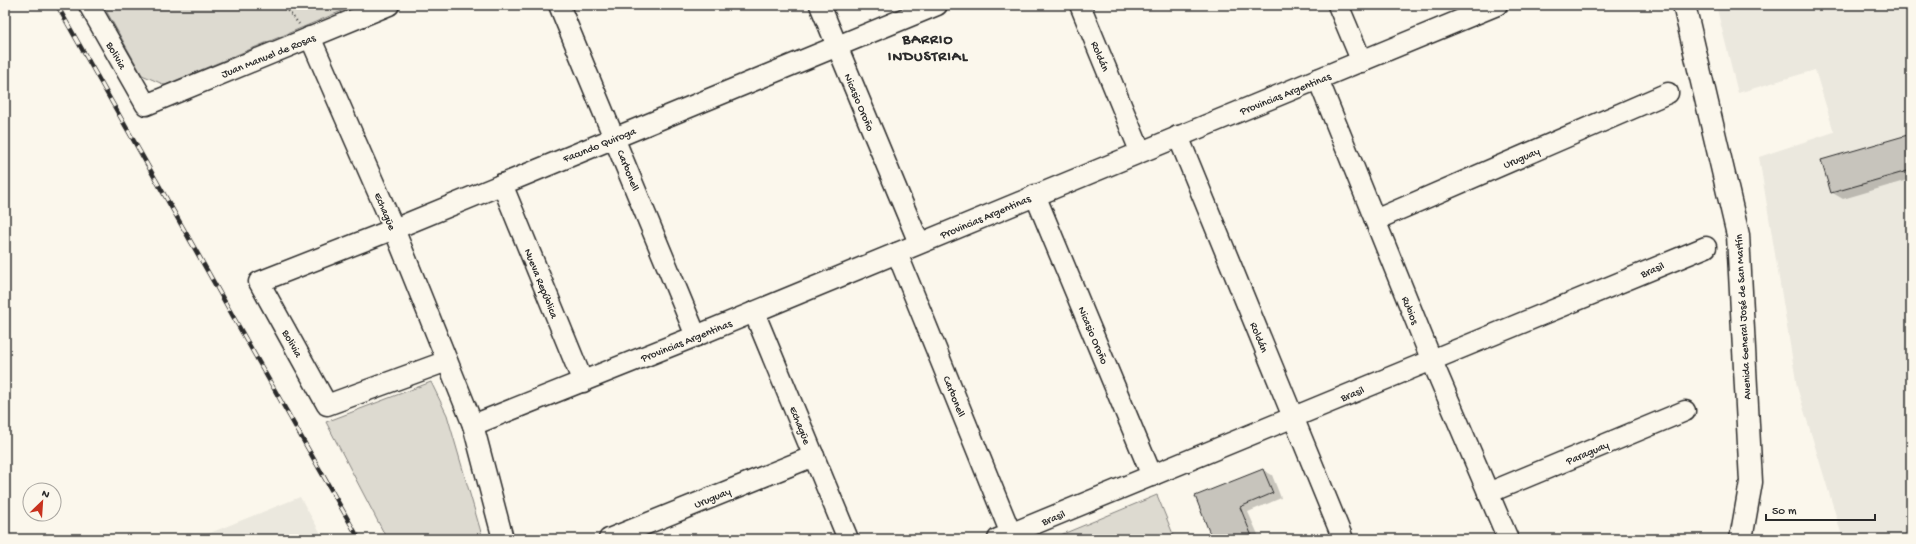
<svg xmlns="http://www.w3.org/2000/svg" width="1916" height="544" viewBox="0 0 1916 544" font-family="'Gochi Hand',sans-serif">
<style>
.built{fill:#ebe8de}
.green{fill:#dddad0;stroke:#84827e}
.shadow{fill:#0003}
.building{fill:#c7c4bc;stroke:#2b2b2b}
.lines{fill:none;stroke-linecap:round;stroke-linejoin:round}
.minor-casing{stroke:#2b2b2b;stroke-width:23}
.major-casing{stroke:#2b2b2b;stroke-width:25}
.path{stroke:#2b2b2b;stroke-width:2.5;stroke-dasharray:1 3;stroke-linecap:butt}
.minor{stroke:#fbf7ec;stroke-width:20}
.major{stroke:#fbf7ec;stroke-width:22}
.rail-casing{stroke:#2b2b2b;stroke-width:4.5}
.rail{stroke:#fbf7ec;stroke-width:3;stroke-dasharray:9;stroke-linecap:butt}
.labels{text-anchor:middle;stroke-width:3.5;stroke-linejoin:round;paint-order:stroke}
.street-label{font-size:11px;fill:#2b2b2b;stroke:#fbf7ec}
.district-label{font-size:15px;font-weight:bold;letter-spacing:1px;fill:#2b2b2b;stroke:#fbf7ec}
</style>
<rect width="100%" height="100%" fill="#fbf7ec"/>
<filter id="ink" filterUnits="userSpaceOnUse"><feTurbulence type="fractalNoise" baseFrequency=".025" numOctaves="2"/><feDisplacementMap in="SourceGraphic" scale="8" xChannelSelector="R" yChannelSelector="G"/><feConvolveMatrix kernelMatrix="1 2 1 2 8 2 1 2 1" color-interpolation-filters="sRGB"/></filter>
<g filter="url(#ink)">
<g class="built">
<path d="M1716 5H1911V539H1843L1797 387 1759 157 1834 132 1815 70 1738 93Z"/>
<path d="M300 497 324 539H195Z"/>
</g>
<g class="green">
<path d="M103 5H356L165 85 142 75Z"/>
<path d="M431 382 447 415 483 539H387L326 422Z"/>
<path d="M1157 495 1175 539H1051Z"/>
</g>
<g class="shadow">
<path d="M1911 135V179L1843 199 1831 192Z"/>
<path d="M1263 470 1272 475 1281 498 1248 512 1260 539H1213Z"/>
<path d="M1284 536 1289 539H1277Z"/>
</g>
<g class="building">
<path d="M1911 134V170L1831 193 1821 160Z"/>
<path d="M1263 469 1273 493 1240 507 1253 539H1212L1195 496Z"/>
</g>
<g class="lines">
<defs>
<g id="minor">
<path d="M89 5 146 105 389 5"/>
<path d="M559 5 696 336"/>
<path d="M820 5 919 243"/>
<path d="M1080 5 1140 151"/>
<path d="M1338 5 1362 62"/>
<path d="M310 37 394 229 473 425 503 539"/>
<path d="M1318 79 1432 361 1508 539"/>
<path d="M1178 136 1343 539"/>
<path d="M502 184 583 382"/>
<path d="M1035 195 1152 476"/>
<path d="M1375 220 1668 93"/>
<path d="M897 253 1013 539"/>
<path d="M754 312 848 539"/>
<path d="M447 361 327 405 259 282 394 229 937 5"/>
<path d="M473 425 696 336 1497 5"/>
<path d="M1488 493 1685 411"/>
<path d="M609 539 814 456"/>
<path d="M998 539 1706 247"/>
</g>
<path id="major" d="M1684 5 1738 235 1751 482 1741 539"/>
</defs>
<use href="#minor" class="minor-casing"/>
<use href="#major" class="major-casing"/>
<path class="path" d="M283 5 299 24"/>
<use href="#minor" class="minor"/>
<use href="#major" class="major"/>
<defs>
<path id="rail" d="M57 5 359 539"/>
</defs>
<use href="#rail" class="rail-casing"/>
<use href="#rail" class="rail"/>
</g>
</g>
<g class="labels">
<g class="street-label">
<text transform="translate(117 55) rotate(60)" y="4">Bolivia</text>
<text transform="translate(268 55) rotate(-22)" y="4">Juan Manuel de Rosas</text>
<text transform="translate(1101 56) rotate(67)" y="4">Roldán</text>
<text transform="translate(1285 93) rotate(-22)" y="4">Provincias Argentinas</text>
<text transform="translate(860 102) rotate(67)" y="4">Nicasio Oroño</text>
<text transform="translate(599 144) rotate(-22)" y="4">Facundo Quiroga</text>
<text transform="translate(1521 157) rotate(-23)" y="4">Uruguay</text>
<text transform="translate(629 170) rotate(68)" y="4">Carbonell</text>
<text transform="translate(386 211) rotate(67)" y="4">Echagüe</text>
<text transform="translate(985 216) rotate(-23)" y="4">Provincias Argentinas</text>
<text transform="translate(1652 269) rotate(-23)" y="4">Brasil</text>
<text transform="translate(542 283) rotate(68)" y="4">Nueva República</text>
<text transform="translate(1411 310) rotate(68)" y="4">Rubios</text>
<text transform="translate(1742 317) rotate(-93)" y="4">Avenida General José de San Martín</text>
<text transform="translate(1094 335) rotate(67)" y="4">Nicasio Oroño</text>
<text transform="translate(1260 337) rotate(68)" y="4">Roldán</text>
<text transform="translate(686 340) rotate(-22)" y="4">Provincias Argentinas</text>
<text transform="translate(293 343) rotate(61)" y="4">Bolivia</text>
<text transform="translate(1352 393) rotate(-22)" y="4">Brasil</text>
<text transform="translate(955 396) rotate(68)" y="4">Carbonell</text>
<text transform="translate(801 425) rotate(68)" y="4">Echagüe</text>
<text transform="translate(1587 452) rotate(-23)" y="4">Paraguay</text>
<text transform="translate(712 497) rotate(-22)" y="4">Uruguay</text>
<text transform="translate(1053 517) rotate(-22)" y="4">Brasil</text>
</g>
<g class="district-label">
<text x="928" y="43">BARRIO<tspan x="928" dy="17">INDUSTRIAL</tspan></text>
</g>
</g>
<rect width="1916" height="544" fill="none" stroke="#fbf7ec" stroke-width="20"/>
<rect x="10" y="10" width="1896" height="524" fill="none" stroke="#2b2b2b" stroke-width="1.5" filter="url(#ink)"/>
<g transform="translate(42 502) rotate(25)"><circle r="19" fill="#fbf7ec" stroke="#a8a59f"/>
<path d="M0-3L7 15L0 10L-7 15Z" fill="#c8321e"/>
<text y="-6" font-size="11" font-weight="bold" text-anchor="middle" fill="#2b2b2b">N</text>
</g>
<path d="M1766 514v6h109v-6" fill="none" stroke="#2b2b2b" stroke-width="2"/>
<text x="1772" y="514" font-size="12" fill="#2b2b2b" stroke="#fbf7ec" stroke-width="3" paint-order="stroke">50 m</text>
</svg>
